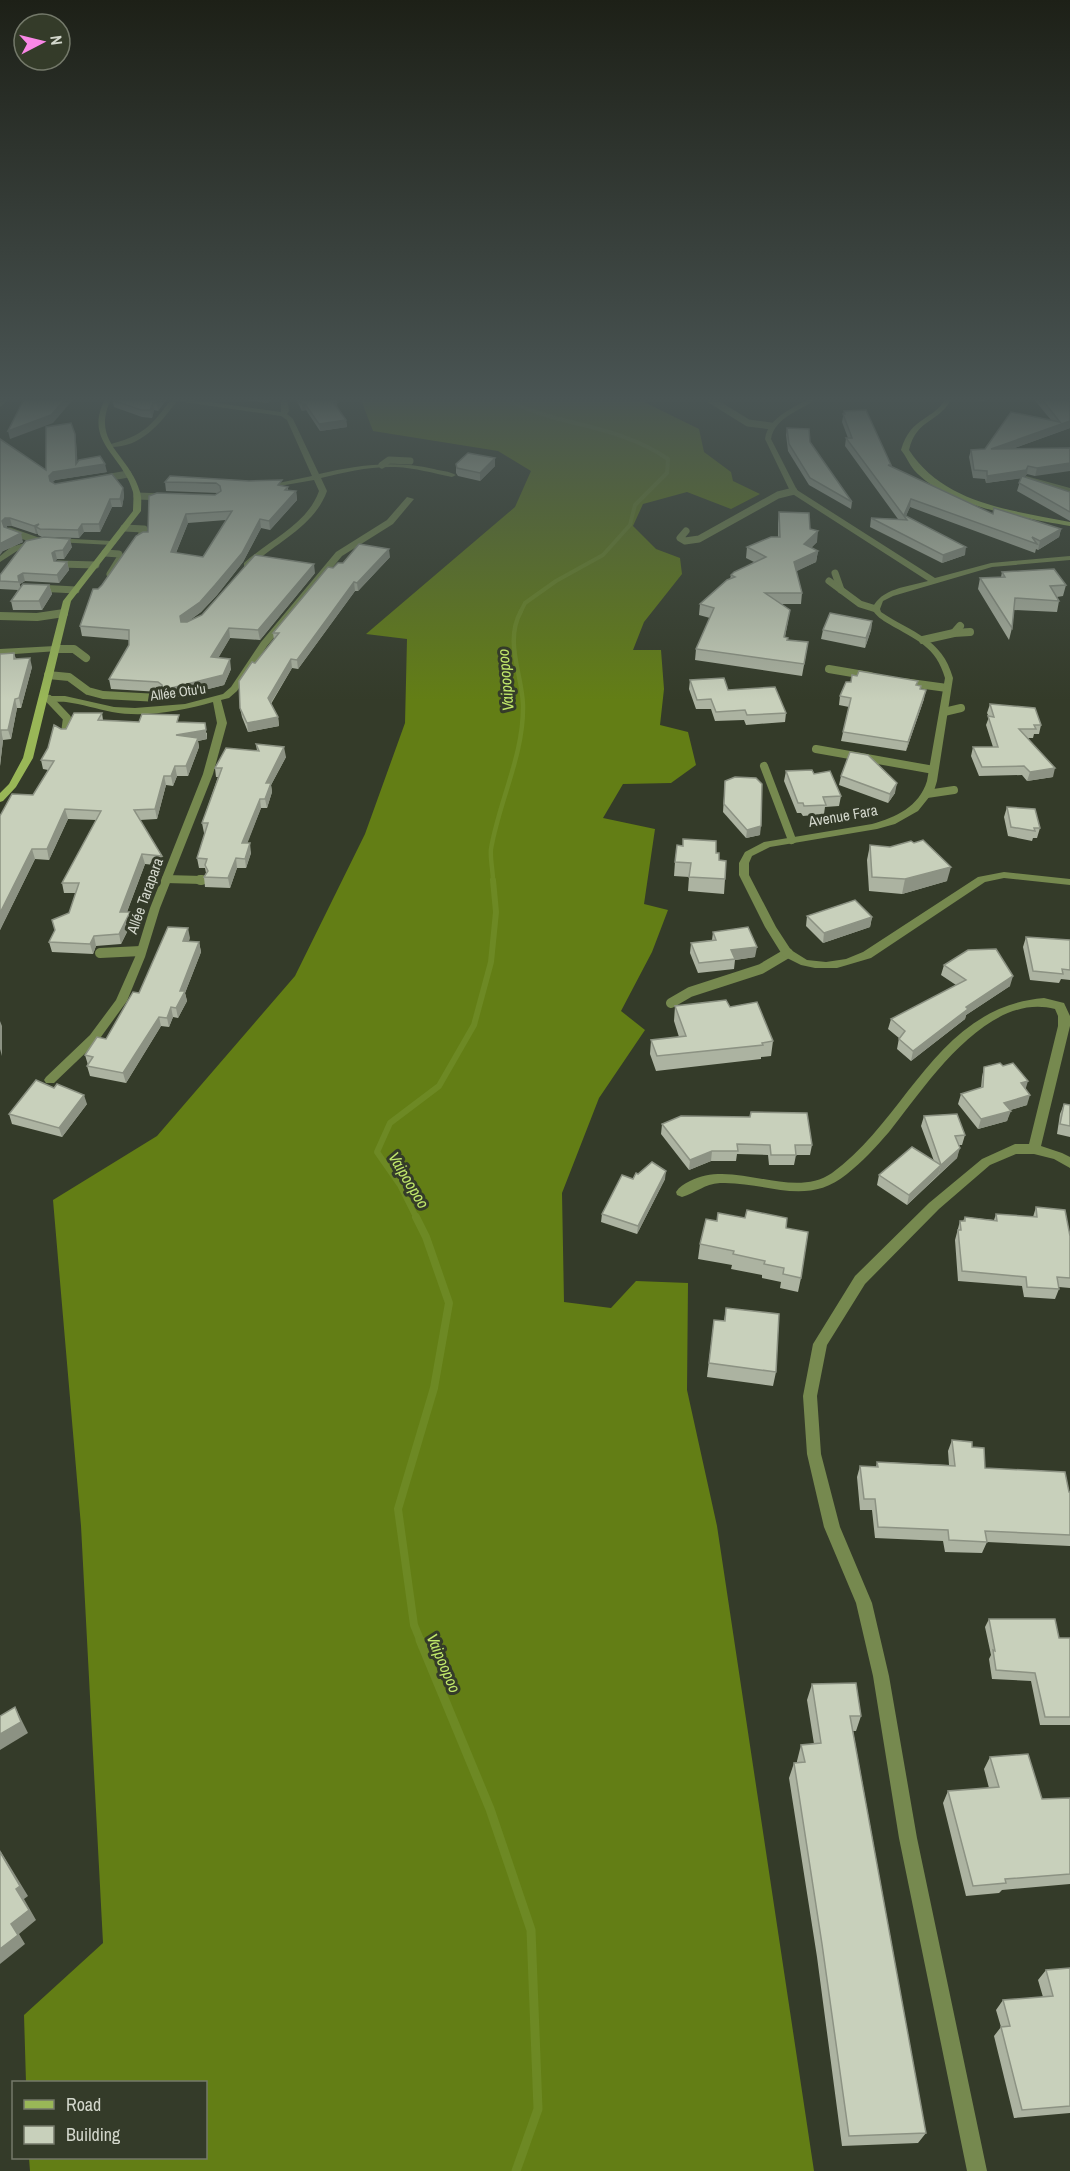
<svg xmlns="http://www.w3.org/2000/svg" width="1070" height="2171" viewBox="0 0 1070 2171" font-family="'Archivo Narrow',sans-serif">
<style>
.forest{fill:#637e15}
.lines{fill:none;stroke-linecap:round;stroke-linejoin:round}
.stream-far4{stroke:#6d8924;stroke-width:4}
.stream-far3{stroke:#6d8924;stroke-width:4.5}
.stream-far2{stroke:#6d8924;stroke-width:6}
.stream-far1{stroke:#6d8924;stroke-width:8}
.stream{stroke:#6d8924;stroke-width:9}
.service-far2{stroke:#76894f;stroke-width:7}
.service-far1{stroke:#76894f;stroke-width:8}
.service{stroke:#76894f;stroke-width:10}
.minor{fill:#76894f;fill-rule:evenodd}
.secondary{fill:#99b757;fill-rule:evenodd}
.wall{fill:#acb3a1;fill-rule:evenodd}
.shaded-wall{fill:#8c9283}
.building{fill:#c8d0bb;stroke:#8c9283;stroke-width:1.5;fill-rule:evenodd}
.labels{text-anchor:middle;stroke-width:6;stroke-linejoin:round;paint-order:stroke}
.far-street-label{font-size:14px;fill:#d3d7cc;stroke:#343b29}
.street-label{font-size:15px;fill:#d3d7cc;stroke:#343b29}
.water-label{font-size:16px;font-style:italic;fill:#c1e86b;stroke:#343b29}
</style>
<rect width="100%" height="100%" fill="#343b29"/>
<path class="forest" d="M360 397H613L644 402 699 429 704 452 731 472 733 481 760 494 731 509 687 492 643 504 633 526 656 549 680 558 682 574 644 622 633 650H661L664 689 660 725 688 732 696 765 671 783 623 784 603 818 655 829 644 904 668 910 652 952 621 1011 645 1030 599 1098 562 1193 564 1302 611 1308 636 1281 688 1283 687 1390 717 1526 814 2171H30L29 2158H206V2082H26L24 2015 103 1943 81 1526 53 1200 157 1136 295 976 365 834 405 723 407 639 366 634 515 507 531 471 498 451 373 431Z"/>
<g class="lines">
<path class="stream-far4" d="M502 397C558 428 614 422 668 459L667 473 635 505 630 525 603 555 556 581 525 603 520 613"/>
<path class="stream-far3" d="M493 881C493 871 490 859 491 849 499 801 524 755 523 705 522 673 504 642 521 611"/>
<path class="stream-far2" d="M417 1219 400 1185 377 1152 390 1123 439 1086 474 1025 491 962 496 912 493 880"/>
<path class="stream-far1" d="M416 1217 426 1237 449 1303 434 1388 398 1509 414 1625 421 1642"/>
<path class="stream" d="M420 1640 490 1809 531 1930 538 2109 516 2171"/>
<g class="service-far2">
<path d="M711 400 748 423 771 426"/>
<path d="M382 465 389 460 410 461"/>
<path d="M100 479 128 474"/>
<path d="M137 496 164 497"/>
<path d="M124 528 144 529 139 540"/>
<path d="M10 531 38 541"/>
<path d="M686 531 680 538 685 541 699 539 778 495 794 491"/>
<path d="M105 553 119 554 120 558 110 574"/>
<path d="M59 564 96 565"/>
<path d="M835 573 841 590"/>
<path d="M829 581 860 604 876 609"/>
<path d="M37 588 76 590"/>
</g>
<g class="service-far1">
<path d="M0 616 37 617 64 613"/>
<path d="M954 633 970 632"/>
<path d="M923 640 954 633 960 626"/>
<path d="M55 649H74L86 658"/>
<path d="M829 669 870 676"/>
<path d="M48 675 69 677 88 691 103 695 159 698"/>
<path d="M903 682 947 688"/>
<path d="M49 699 67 718 65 733"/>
<path d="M944 712 961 708"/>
<path d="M816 749 934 770"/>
<path d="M764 766 792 840"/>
<path d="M927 794 954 790"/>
<path d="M166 879 202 880"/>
</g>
<g class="service">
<path d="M200 880H202"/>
<path d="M100 953 141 951"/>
<path d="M671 1003 690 992 761 969 788 953"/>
</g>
<g class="minor">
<path d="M5 397H12L0 407V401Z"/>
<path d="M173 397 281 412V397H287L289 411 287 414 293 419 319 474C358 465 394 460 434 469 441 471 449 471 456 475L452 477C433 473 415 468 396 467 370 466 345 472 321 478L327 491C314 527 276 542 250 567H244V563C269 540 307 525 319 491L314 480 268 488 264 486 312 476 287 420 281 416 177 401C159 425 140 449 107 447V445C144 436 151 426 173 397Z"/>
<path d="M812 397H820C804 409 775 416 771 439L797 490 935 578 991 563 1070 556V560L992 567 893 596 883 601 880 609 881 612C912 633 942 638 953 678L937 781 934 791 918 811 895 824 877 829 770 847 752 856 749 863V875L776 927 791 950 807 960 826 962 846 959 863 952 978 877 1004 872 1070 879V885L1004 878 985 882 871 958 837 968H815L801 965 783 956 765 927 739 875V863L745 852 764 842 872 824C896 817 919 807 927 781L945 678C936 646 916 640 889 624 882 620 876 616 872 609 881 588 907 587 928 581L791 493 765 439C768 417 795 407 812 397Z"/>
<path d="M1026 476 1070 488V492L1026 480Z"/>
<path d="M407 497 414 499 393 524 342 556 267 646 237 691 229 698 221 700 227 723 213 774 160 908 145 957 127 1001 98 1041 54 1083H46L44 1080 46 1077 90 1035 116 1000 135 957 150 908 203 774 217 723 213 702C182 711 144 718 112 712 97 709 82 704 66 702 57 701 47 704 40 699L44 696H65L114 707 135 708 185 704 223 694 231 687 261 642 336 552 387 520Z"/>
<path d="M53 538 112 541 116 543 112 545 56 542 52 540Z"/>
<path d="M39 539 43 541 42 543 17 551 0 562V556L11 547Z"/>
<path d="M55 646 59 649 58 651 0 655V649Z"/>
<path d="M1044 998 1064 1003 1070 1016V1026L1041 1146 1062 1153 1070 1157V1168L1054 1159 1034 1154H1016L990 1165 939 1209 865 1284 827 1345 817 1396 821 1454 840 1527 872 1603 889 1676 917 1838 987 2171H967L899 1838 873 1676 856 1603 824 1527 807 1454 803 1396 813 1344 855 1276 929 1203 982 1159 1015 1144H1029L1058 1026V1016L1055 1009C986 991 925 1087 889 1132 876 1147 862 1162 847 1174 806 1208 765 1181 720 1183 704 1184 696 1193 682 1197L677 1195 676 1192C679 1187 684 1184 690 1181 734 1158 791 1201 832 1173 908 1118 937 1007 1044 998Z"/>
</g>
<g class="secondary">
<path d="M106 397H112C89 443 129 453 140 492 142 498 141 505 141 511L71 601 33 758 16 787 3 801 0 802V793L9 784 23 758 63 601 133 511C133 505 134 498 133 492 122 453 82 442 106 397Z"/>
<path d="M946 397H952C941 423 917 417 909 450 944 504 1011 510 1070 522V526C1022 517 949 508 914 470 909 464 906 456 901 450 911 415 935 421 946 397Z"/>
</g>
</g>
<g class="wall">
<path d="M119 397H168L158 411 154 410 152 418 142 417 114 407 112 400Z"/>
<path d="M223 397H274L268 403Z"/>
<path d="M295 397H335L338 409 346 420 347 427 320 431 306 410 302 411Z"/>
<path d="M976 397H994L981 402Z"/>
<path d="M1032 397H1070V428L1012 449 1070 448 1035 476 1027 474 1024 477 1070 492V521L1017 491 1021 478 986 483 985 479 973 478 969 457 971 450 985 449 1051 420Z"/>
<path d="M844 411 891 465V467L992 514 1061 529 1059 537 1038 550 1036 549 1035 553 910 507 906 516 965 555 942 563 870 527 871 518 898 519 845 446 846 438H848L842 422Z"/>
<path d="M787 428 852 502 851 509 809 485 788 451 786 435Z"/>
<path d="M75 434 76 442 77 463 107 472 55 480 52 482 55 484 123 488 124 496 122 507H112L100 532H84L79 538 42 537 38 535V534H36L12 526H7L6 528 23 542 3 551 0 439 46 470Z"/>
<path d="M495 458V466L480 481 458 476 456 473V464Z"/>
<path d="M165 482 283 486 288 487V490L296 491 297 500 270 530 261 528 243 562 217 595 201 612 187 622 315 573 260 640 230 638 218 658 231 669 224 685 165 700 164 694 160 692 111 689 109 679 129 645V640L82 636 80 626 98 589 148 532 218 493 166 491ZM226 520 203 557 176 553 188 523Z"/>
<path d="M779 512 810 529 817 542 811 548 818 551 816 562 796 571 802 593 801 604H781L790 610 785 637 806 654 802 676 695 660 696 649 710 618 699 615 700 604 730 579 731 575 754 562 746 558 747 547 778 537V523Z"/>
<path d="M26 541 72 547 64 559H57L55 561 67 562 69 570 59 583 25 581 20 584V587L49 585 52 594 42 610H13L11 601 18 590 0 589V575Z"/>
<path d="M390 557 358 591H355L298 669 292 668 271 704 278 717 279 726 248 732 242 717 240 708 255 663 274 640 273 633 333 568 343 563Z"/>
<path d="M1002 572 1066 585 1063 596 1057 597 1059 601 1057 612 1014 610 1012 628 1009 640 978 589 980 578 1001 577Z"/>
<path d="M872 621 871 630 865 648 821 639 823 630Z"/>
<path d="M14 653 16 659 32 667 21 708H17L11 739 3 740 0 766V654Z"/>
<path d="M852 675 921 686 920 689 924 699 906 751 841 741 849 707 839 705 840 696 851 682Z"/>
<path d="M690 680 728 690 786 713 785 722 746 725 744 720 715 721 711 709H696L689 689Z"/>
<path d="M990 704 1041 725 1039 734H1034L1033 738H1028L1053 777 1027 781 1022 775 979 776 971 756 973 747H993L986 725 989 717 987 713Z"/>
<path d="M102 713 103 720 139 722H180L207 733V739L198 741 199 747 188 776H177L173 786 166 785 157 819 140 820 162 856 164 866 145 864 127 912 132 922 121 944 96 946 93 954 52 952 49 942 69 913 76 893H64L62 883 96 820 68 819 49 860 35 859 0 930V816L33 795 48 770 43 769 41 760 61 729H66Z"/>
<path d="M256 744 286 757 271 785 272 792 267 808H261L247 843 251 853 246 868H237L230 888 205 887 204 877 206 873 205 868H199L197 858 205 833H204L202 823 218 777H216L215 768 257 751Z"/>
<path d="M786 771 814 774 841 796 839 806 825 807 824 814 803 816 801 813H797L784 781Z"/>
<path d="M841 776 895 793 888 803 839 785Z"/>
<path d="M725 781 760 835 746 838 723 812Z"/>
<path d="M1007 807 1040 828 1037 838H1033L1032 841 1008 836 1004 817Z"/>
<path d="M870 845 947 881 902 894 869 891 867 860Z"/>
<path d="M716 853 725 879 724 894 688 891 689 877 674 876 675 862Z"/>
<path d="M807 916 872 917 870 927 823 943 806 926Z"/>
<path d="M713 932 755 957 735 960 734 969 698 973 690 953 691 943 712 940Z"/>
<path d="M1026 937 1070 940V980L1061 979 1059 983 1030 980 1023 947Z"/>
<path d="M190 938 188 942H199L201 952 185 993 187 1001 178 1018 173 1017 169 1027 161 1026 126 1083 90 1076 87 1066 88 1065 85 1055 106 1039 139 993Z"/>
<path d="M944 965 1010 986 966 1015 965 1019 911 1061 897 1049 899 1038 888 1029 891 1019 956 985 941 975Z"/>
<path d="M675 1006 730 1007 773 1041 771 1056 761 1057V1059L656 1071 650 1054 651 1040 679 1037 674 1021Z"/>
<path d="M984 1067 1026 1089 1027 1105 1010 1110 1007 1121 978 1129 958 1104 961 1094 981 1088 982 1077Z"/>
<path d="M87 1104 62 1137 12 1124 9 1114Z"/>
<path d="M1064 1104 1070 1105V1137L1057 1134 1060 1114Z"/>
<path d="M924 1116 965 1135 962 1145H959L957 1158 907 1205 877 1185 879 1175 934 1161 921 1126Z"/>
<path d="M662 1124 812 1145 810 1155H796L794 1165H769L768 1155 737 1154 736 1161H711L689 1170 661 1134Z"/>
<path d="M638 1174 665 1179 637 1234 601 1222 602 1214 633 1179Z"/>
<path d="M1036 1207 1070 1236V1288L1059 1287V1289L1055 1299 1024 1297 1022 1286 958 1281 955 1240 960 1221H963L965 1217 994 1220 996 1214 1033 1217Z"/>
<path d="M717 1221 786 1228 801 1278 798 1292 780 1288 781 1282 762 1278V1275L731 1269 732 1265 698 1259 700 1244Z"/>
<path d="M726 1308 776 1372 773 1386 707 1377 714 1320 724 1321Z"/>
<path d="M952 1440 972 1447 985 1468 1070 1492V1546L987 1542 982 1553 945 1552 943 1541 875 1538 872 1510H860L857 1477 860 1466 876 1467 877 1462 949 1465 948 1451Z"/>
<path d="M989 1619 1059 1638H1070V1725H1040L1031 1681 992 1679 989 1659 991 1655 985 1627Z"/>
<path d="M812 1684 861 1716 856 1731H853L926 2133 918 2143 842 2146 817 1957 789 1778 794 1763H797V1761L801 1745 814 1744 807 1700Z"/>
<path d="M990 1757 1042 1799 1070 1798V1884L1002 1890 999 1893 966 1896 943 1803 948 1791 989 1788 984 1769Z"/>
<path d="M1070 1968V2113L1014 2118 994 2036 1001 2027 996 2010 1003 2000 1043 1997 1038 1980 1046 1970Z"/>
</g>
<g class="shaded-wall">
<path d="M67 397H75L53 423 10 439 8 431Z"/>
<path d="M161 397H168L158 411 157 403Z"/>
<path d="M267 397H274L268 403Z"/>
<path d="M982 397H994L981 402Z"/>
<path d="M153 403 154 410 152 418 150 410Z"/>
<path d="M302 404H305L306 410 302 411Z"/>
<path d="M346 420 347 427 320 431 319 424Z"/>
<path d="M1070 421V428L990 457 991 449Z"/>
<path d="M75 434 76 442 78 468 105 464 107 472 55 480 51 484 50 481 49 476 53 472 76 464Z"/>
<path d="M495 458V466L480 481V473Z"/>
<path d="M1070 463V471L1035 476 1037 468Z"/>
<path d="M1028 466 1027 474 1024 478 986 483 987 476Z"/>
<path d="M123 488 124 496 122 507 120 499Z"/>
<path d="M296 491 297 500 270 530 269 521Z"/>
<path d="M110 499 112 507 100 532 99 524Z"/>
<path d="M911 499 910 507 905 518 904 516Z"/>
<path d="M186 514 188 523 172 562 171 552Z"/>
<path d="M5 518H10L12 526H7L5 530 2 521Z"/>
<path d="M260 519 261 528 243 562 217 595 201 612 182 626 180 616Z"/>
<path d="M39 524 41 532 40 529 36 527 38 534H36L34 526Z"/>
<path d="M82 524 84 532 79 538 78 530Z"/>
<path d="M1061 529 1059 537 1038 550 1040 541Z"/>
<path d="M818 531 817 542 803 555 804 544Z"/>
<path d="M21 533 23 542 3 551 0 555V544L1 543Z"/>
<path d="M70 539 72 547 64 559 63 550Z"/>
<path d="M966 547 965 555 942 563 943 555Z"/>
<path d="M389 549 390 557 358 591 357 583Z"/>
<path d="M55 551 57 559 54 562 52 553Z"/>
<path d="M818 551 816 562 793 573 794 562Z"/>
<path d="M67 562 69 570 59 583 57 575Z"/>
<path d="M314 564 315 573 260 640 258 630Z"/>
<path d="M23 573 25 581 20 584 21 591 18 576Z"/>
<path d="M354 582 355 591 298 669 297 660Z"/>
<path d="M49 585 52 594 42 610 39 601Z"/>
<path d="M872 621 871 630 865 648 866 638Z"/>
<path d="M229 628 230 638 213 667 211 657Z"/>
<path d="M30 658 32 667 21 708 19 698Z"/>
<path d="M230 659 231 669 224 685 165 700 163 690Z"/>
<path d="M291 659 292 668 269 706 268 698Z"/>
<path d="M926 690 924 699 906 751 908 742Z"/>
<path d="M15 699 17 708 11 739 8 730Z"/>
<path d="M278 717 279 726 248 732 247 723Z"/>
<path d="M205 723 207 739 198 741 199 747 188 776 186 766 176 735Z"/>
<path d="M1 730 3 740 0 766V736Z"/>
<path d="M284 747 286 757 271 785 272 792 267 808 265 799 266 783Z"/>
<path d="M175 766 177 776 173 786 171 776Z"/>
<path d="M1055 768 1053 777 1027 781 1030 772Z"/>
<path d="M164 776 166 785 157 819 155 809Z"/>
<path d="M897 783 895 793 888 803 890 794Z"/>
<path d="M260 799 261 808 244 852 242 843Z"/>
<path d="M65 809 68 819 49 860 47 849Z"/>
<path d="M761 826 760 835 746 838 747 830Z"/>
<path d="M250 843 251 853 246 868 245 859Z"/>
<path d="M32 849 35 859 0 930V913Z"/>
<path d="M142 854 145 864 123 922 120 912Z"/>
<path d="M236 858 237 868 230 888 228 878Z"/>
<path d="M951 867 947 881 902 894 905 879Z"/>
<path d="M130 912 132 922 121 944 119 934Z"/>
<path d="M872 917 870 927 823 943 824 933Z"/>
<path d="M188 928 190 938 185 951 183 941Z"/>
<path d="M94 936 96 946 93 954 90 944Z"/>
<path d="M199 942 201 952 185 993 187 1001 178 1018 176 1008 180 991Z"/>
<path d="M757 947 755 957 735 960 731 950Z"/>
<path d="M1013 976 1010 986 966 1015 965 1019 911 1061 913 1051 966 1007Z"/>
<path d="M171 1007 173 1017 169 1027 167 1018Z"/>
<path d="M159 1017 161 1026 126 1083 123 1073Z"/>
<path d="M0 1021 2 1026V1056L0 1049Z"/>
<path d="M1028 1081 1025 1091 1021 1083Z"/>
<path d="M84 1095 87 1104 62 1137 59 1128Z"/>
<path d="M1030 1095 1027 1105 1001 1113 1004 1103Z"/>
<path d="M1011 1111 1007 1121 978 1129 981 1119Z"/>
<path d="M960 1148 957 1158 938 1175 941 1165Z"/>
<path d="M712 1151 711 1161 689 1170 690 1160Z"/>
<path d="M941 1165 938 1175 907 1205 909 1195Z"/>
<path d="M666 1171 665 1179 637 1234 638 1226Z"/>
<path d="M15 1707 28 1733 0 1750V1734Z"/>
<path d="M0 1850 28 1896 24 1899 36 1920 19 1934 25 1944 0 1964V1949L11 1924Z"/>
</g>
<g class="building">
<path d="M25 397H67L51 415 8 431Z"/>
<path d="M119 397H161L157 403H153L150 410H141L112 400Z"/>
<path d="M298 397H335L338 402 334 403 346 420 319 424 305 404H302Z"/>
<path d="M1040 397H1070V421L991 449 1070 448V463L1037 468 1028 466 1026 470 987 476V471L974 470 971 450 985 449 1011 412 1060 422Z"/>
<path d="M866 410 891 465H888L993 514 994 508 1061 529 1040 541 1032 537 1037 544 911 499 904 515 966 547 943 555 871 518 907 520 846 438H852L843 414H845L844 411Z"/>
<path d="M71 423 75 434 76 464 79 460 100 456 105 464 53 472 49 476 50 481 55 484 112 474 123 488 120 499H110L99 524H82L78 530 40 529 36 527 39 524 34 526 10 518H5L2 521 4 527 21 533 1 543 0 544V439L46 470V427Z"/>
<path d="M787 428 809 429 810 442 852 502 810 478 789 444Z"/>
<path d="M468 453 495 458 480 473 457 468 456 464Z"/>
<path d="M170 476 249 481 282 480 278 485 288 487 285 490 296 491 269 521 260 519 242 553 215 585 200 602 180 616 181 622H187L202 615 255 555 314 564 258 630 229 628 211 657 230 659 223 675 163 690 162 685 158 682 109 679 129 645V630L80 626 93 589H98L102 585 136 536 143 532H148L149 496 157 493 215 495 221 491 220 486 216 483 165 482ZM232 511 203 557 171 552 186 514Z"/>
<path d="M1022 476 1070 492V512L1019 483Z"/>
<path d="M779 512 809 513 810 529 818 531 804 544 818 551 794 562 802 593H765L790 610 784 637 788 638 787 640 808 642 804 664 696 649 714 608 700 604 727 580 735 577 731 575 734 572 766 557 747 547 771 537H780Z"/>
<path d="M44 537 70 539 63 550 55 551 52 553 54 561 67 562 57 575 23 573 18 576 19 582 0 581V575L26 541Z"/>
<path d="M359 544 389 549 357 583 354 582 297 660 291 659 268 698 278 717 247 723 240 708 239 681 252 662 255 663 279 633H273L328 567 333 568 338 563H343Z"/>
<path d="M1054 569 1066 585 1050 586 1059 601 1015 598 1012 628 980 578 1005 577 1002 572Z"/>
<path d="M23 584 49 585 39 601H11Z"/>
<path d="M830 613 872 621 866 638 823 630Z"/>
<path d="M14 653V659L30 658 19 698 15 699 8 730H1L0 736V654Z"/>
<path d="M859 671 918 681 916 685 921 686 920 689 926 690 908 742 843 732 851 698 840 696 846 682H851L852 675 857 676Z"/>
<path d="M724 678 728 690 775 687 786 713 747 715 745 710 716 712 711 699 697 700 690 680Z"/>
<path d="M990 704 1035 708 1041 725H1034L1036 729H1019L1055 768 1030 772 1024 766 982 767 973 747H998L988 716 994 717Z"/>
<path d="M74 713H102L98 720 139 722 142 714 179 715 177 722 205 723 206 730 176 735 198 738 186 766H175L171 776H164L155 809 134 810 162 856 142 854 120 912H130L119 934 94 936 90 944 49 942 55 930 52 920 69 913 79 883H62L101 811 65 809 47 849H32L0 913V816L12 794 33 795 54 761 41 760 48 748 54 725 61 729H66Z"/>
<path d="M256 744 284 747 266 783H271L265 799H260L242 843H250L245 859 236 858 228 878 204 877 208 871 205 865 207 859 197 858 208 823H202L222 768H215L226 748 259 751Z"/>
<path d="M850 752 868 755 897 783 890 794 841 776Z"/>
<path d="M812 770 814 774 830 771 841 796 823 797 826 805 804 806 803 803H798L786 771Z"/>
<path d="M735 777 756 778 762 784 761 826 747 830 724 804 725 781Z"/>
<path d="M1007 807 1035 809 1040 828H1034L1035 831 1011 827Z"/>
<path d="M683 839 716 841V853H719V860L726 861 725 879 689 877 691 863 675 862 677 845 683 846Z"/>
<path d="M923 840 951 867 905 879 872 877 870 845 890 847 911 841 914 843Z"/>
<path d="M855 900 872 917 824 933 807 916Z"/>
<path d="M168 927 188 928 183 941 199 942 180 991H185L176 1008 171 1007 167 1018 159 1017 123 1073 87 1066 93 1057 85 1055 97 1037 106 1039 133 992 139 993Z"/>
<path d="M748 927 757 947 731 950 735 959 699 963 691 943 716 940 713 932Z"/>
<path d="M1026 937 1070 940V970L1062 969 1063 974 1033 971Z"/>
<path d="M996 949 1013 976 966 1007 968 1009 913 1051 899 1039 905 1031 891 1019 966 980 944 965 968 950Z"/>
<path d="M726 1000 730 1007 757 1002 773 1041 762 1043 763 1045 657 1056 651 1040 686 1036 675 1006Z"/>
<path d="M1000 1063 1003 1066 1013 1063 1028 1081 1021 1083 1030 1095 1004 1103 1011 1111 981 1119 961 1094 983 1087 984 1067Z"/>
<path d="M36 1080 54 1088 57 1084 84 1095 59 1128 9 1114Z"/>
<path d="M1064 1104 1070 1105V1126L1060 1124Z"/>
<path d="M751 1112 807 1113 812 1145H795L796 1155H771L770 1145 737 1144 738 1151H712L690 1160 662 1124 681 1116 750 1117Z"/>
<path d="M957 1114 965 1135 955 1136 960 1148 941 1165 924 1116Z"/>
<path d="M912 1147 941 1165 909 1195 879 1175Z"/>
<path d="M652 1162 666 1171 638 1226 602 1214 622 1175 633 1179 636 1173 638 1174Z"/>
<path d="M1036 1207 1065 1210 1070 1236V1278L1057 1277 1059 1289 1027 1287 1026 1277 962 1271 958 1230H961L960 1221H965V1217L997 1221 996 1214 1037 1217Z"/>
<path d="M747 1210 787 1218 786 1228 808 1232 801 1278 783 1274 784 1268 764 1264 765 1261 733 1254 734 1251 700 1244 706 1219 717 1221 718 1213 745 1218Z"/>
<path d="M726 1308 779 1314 776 1372 709 1363 714 1320 725 1321Z"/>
<path d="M952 1440 972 1442V1447L984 1448 985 1468 1065 1472 1069 1492H1070V1535L985 1531 987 1542 949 1540 948 1530 878 1527 875 1499H864L860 1466 878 1467 877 1462 955 1466Z"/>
<path d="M989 1619H1055L1059 1638H1070V1717H1045L1035 1673 996 1670 993 1650 995 1651Z"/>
<path d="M856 1683 861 1716H850L926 2133 849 2136 822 1944 794 1763 805 1762 801 1745 821 1743 812 1684Z"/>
<path d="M15 1707 21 1722 0 1734V1716Z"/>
<path d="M1028 1754 1042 1799 1070 1798V1874L1005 1879 1006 1883 973 1886 948 1791 999 1787 990 1757Z"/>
<path d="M0 1852 20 1886 16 1889 29 1910 11 1924 18 1935 0 1949Z"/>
<path d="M1070 1968V2106L1022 2110 1001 2027 1010 2026 1003 2000 1053 1996 1046 1970Z"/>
</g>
<linearGradient id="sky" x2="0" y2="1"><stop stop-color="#1d2017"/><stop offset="0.57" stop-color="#4a5554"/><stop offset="1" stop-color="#4a5554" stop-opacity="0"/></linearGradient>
<rect width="1070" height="701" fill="url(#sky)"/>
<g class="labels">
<g class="far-street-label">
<text transform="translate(178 692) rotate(-8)" y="5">Allée Otu'u</text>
</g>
<g class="street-label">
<text transform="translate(843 816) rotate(-10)" y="5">Avenue Fara</text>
<text transform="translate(145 896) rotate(-70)" y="5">Allée Tarapara</text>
</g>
<g class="water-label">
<text transform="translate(505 680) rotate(-95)" y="6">Vaipoopoo</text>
<text transform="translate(409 1180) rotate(59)" y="6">Vaipoopoo</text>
<text transform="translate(444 1663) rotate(67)" y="6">Vaipoopoo</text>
</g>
</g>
<rect x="12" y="2081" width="195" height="78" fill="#343b29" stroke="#74796a" stroke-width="1.5"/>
<rect x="24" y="2100" width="30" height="9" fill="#99b757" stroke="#74796a" stroke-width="1.5"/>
<text x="66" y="2111" font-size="18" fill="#d3d7cc">Road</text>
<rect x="24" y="2126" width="30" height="18" fill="#c8d0bb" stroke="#74796a" stroke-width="1.5"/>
<text x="66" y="2141" font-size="18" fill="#d3d7cc">Building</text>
<g transform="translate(42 42) rotate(83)"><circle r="28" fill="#343b29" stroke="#74796a" stroke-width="1.5"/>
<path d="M0-4.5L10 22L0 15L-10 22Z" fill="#fa87e6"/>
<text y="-9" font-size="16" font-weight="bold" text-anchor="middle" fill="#d3d7cc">N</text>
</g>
</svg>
